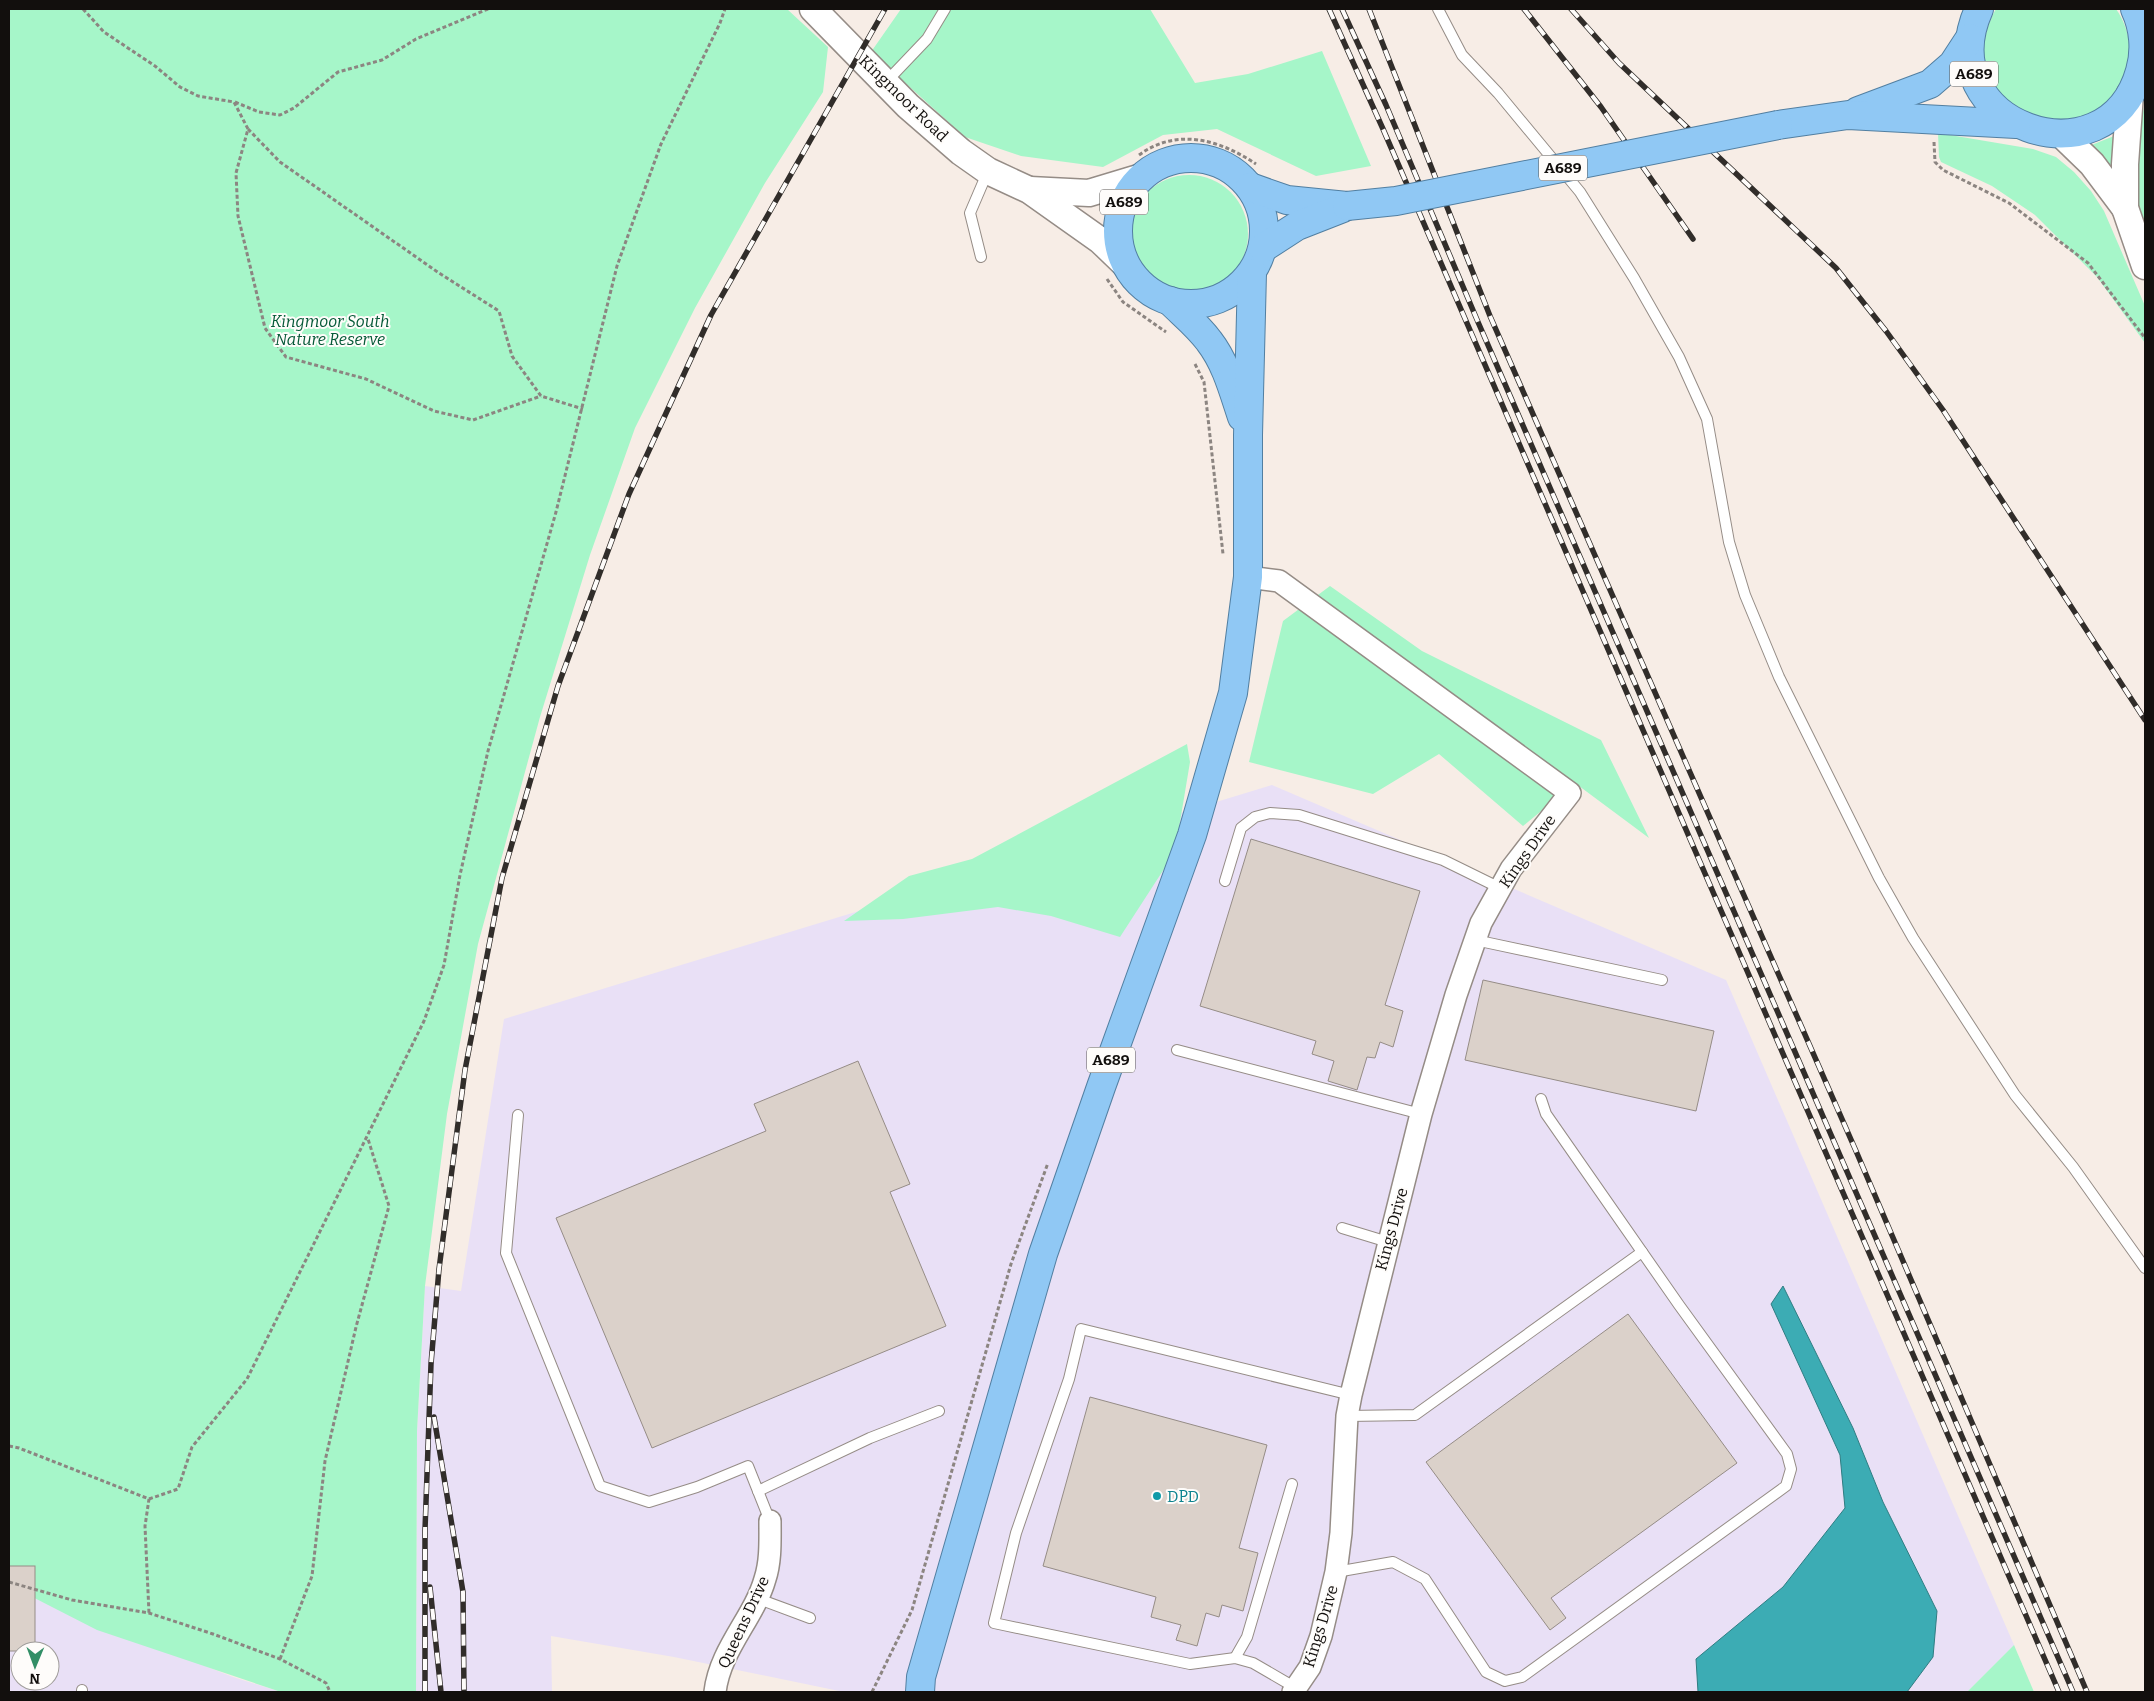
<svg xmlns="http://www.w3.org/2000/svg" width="2154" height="1701" viewBox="0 0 2154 1701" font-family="Bitter,serif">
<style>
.industrial{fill:#e9e0f6;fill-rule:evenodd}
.green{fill:#a6f6c9}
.water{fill:#3cacb4;stroke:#2f7d82}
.building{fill:#dbd1ca;stroke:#958c86}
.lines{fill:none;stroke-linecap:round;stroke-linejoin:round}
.service-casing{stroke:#958c86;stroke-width:12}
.minor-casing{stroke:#958c86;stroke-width:24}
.tertiary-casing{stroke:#958c86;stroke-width:29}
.trunk-casing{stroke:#527fa1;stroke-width:30}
.path{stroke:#8c8581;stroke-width:3;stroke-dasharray:4 2.5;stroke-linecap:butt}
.service{stroke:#fff;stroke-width:10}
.minor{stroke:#fff;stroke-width:21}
.tertiary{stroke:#fff;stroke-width:26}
.trunk{stroke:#90c8f4;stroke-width:28}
.rail-casing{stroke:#312d2a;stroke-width:5.5}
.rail{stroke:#fefcfa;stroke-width:4;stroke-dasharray:11;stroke-linecap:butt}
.trunk-bridge-casing{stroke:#527fa1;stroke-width:30;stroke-linecap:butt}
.trunk-bridge{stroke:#90c8f4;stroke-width:28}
.culture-dot{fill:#0f9aa8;stroke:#fefcfa;stroke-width:2}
.labels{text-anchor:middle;stroke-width:4;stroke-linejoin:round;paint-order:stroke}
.shield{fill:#fefcfa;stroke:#595654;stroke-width:1}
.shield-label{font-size:15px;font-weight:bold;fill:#120f0d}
.street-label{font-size:16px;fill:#120f0d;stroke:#fefcfa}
.park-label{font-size:16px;font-style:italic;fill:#055937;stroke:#fefcfa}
.culture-label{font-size:16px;fill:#0d838f;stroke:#fefcfa;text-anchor:start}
</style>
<rect width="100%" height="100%" fill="#f7ede6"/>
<g class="industrial">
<path d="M1272 785 1726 980 2014 1645 1967 1692H844L674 1657 551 1636 552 1692H416L417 1431 425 1286 461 1291 504 1019Z"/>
<path d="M9 1585 45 1603 233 1677 281 1692H9ZM20 1651H50V1681H20Z"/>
</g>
<g class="green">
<path d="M9 9H787L828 47 823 92 765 183 695 308 635 428 590 555 540 717 478 944 447 1114 425 1286 417 1431 416 1692H281L97 1630 9 1585Z"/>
<path d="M901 9H1150L1195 83 1248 74 1322 51 1371 166 1316 176 1217 129 1163 135 1103 167 1021 156 965 137 871 52Z"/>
<path d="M1996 9H2116C2129 27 2134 53 2125 74 2111 109 2074 131 2036 120 2029 118 2021 110 2014 105 2009 101 2000 97 1996 91 1977 68 1982 32 1996 9Z"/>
<path d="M2145 103V237L2136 192 2140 125Z"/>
<path d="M1938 133 2033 149 2056 157 2074 172 2091 191 2104 211 2145 306V343L2097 277 2035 215 1992 186 1941 162 1939 157Z"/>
<path d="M2114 136V181L2084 148Z"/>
<circle cx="1189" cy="234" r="59"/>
<path d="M1330 586 1422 651 1601 740 1649 838 1575 783 1523 826 1439 754 1373 794 1249 762 1283 621Z"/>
<path d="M1187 744 1190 762 1175 852 1120 937 1051 916 998 907 903 919 844 921 909 876 972 859Z"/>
<path d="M2014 1645 2034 1692H1967Z"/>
</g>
<path class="water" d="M1783 1286 1853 1428 1883 1502 1937 1611 1933 1657 1907 1692H1698L1696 1659 1783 1587 1845 1508 1840 1455 1771 1304Z"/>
<g class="building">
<path d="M1251 839 1420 891 1385 1005 1403 1011 1393 1047 1380 1042 1375 1058 1367 1057 1357 1090 1328 1081 1334 1061 1312 1054 1316 1041 1200 1006Z"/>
<path d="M1483 980 1714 1031 1696 1111 1465 1060Z"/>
<path d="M858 1061 910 1184 890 1192 946 1326 652 1448 556 1218 766 1131 754 1104Z"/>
<path d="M1628 1314 1737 1463 1551 1598 1566 1618 1550 1630 1426 1462Z"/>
<path d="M1090 1397 1267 1445 1239 1548 1258 1553 1243 1611 1222 1605 1219 1617 1206 1613 1197 1646 1176 1640 1181 1625 1151 1617 1156 1597 1043 1566Z"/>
<rect x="9" y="1566" width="26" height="85"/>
</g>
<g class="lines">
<defs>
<g id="service">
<path d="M1438 9 1462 55 1498 93 1580 192 1634 278 1679 357 1707 419 1729 542 1745 595 1779 677 1879 878 1913 938 2015 1095 2073 1167 2145 1268"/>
<path d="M886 82 927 39 945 9"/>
<path d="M981 257 970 213 988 171"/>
<path d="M1225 881 1241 828 1255 817 1270 813 1299 815 1443 860 1500 888"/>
<path d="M1475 940 1662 980"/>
<path d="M1177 1050 1421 1114"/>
<path d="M518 1115 506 1253 600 1486 649 1502 697 1487 748 1466 770 1521"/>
<path d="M1342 1228 1388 1242"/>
<path d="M1347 1416 1415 1415 1642 1252"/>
<path d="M758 1491 870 1438 939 1411"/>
<path d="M1336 1572 1393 1562 1425 1579 1486 1672 1505 1681 1522 1677 1786 1486 1791 1469 1787 1454 1679 1305 1546 1114 1541 1099"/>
<path d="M756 1598 810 1618"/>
<path d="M1235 1658 1247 1637 1292 1484"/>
<path d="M1296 1688 1253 1663 1235 1658 1190 1664 994 1623 1016 1533 1069 1379 1081 1329 1351 1395"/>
<path d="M82 1692V1690"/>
</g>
<g id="minor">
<path d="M1248 577 1279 581 1570 793 1511 869 1481 923 1456 995 1421 1114 1351 1395 1347 1416 1341 1533 1336 1572 1321 1636 1310 1667 1293 1692"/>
<path d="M715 1692C720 1649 754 1618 765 1579 771 1561 770 1540 770 1521"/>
</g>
<g id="tertiary">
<path d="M813 9 908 106 961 152 988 171 1029 190 1101 241 1126 265"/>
<path d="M2130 94 2125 164V208L2145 266"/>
<path d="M2061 134 2092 164 2125 208"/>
<path d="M1030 190 1089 193 1142 177"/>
</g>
<g id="trunk">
<path d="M1979 9C1927 125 2107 188 2140 71 2146 51 2144 28 2135 9"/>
<path d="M1858 111 1930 84 1953 64 1970 38"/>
<path d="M1778 125 1848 115 2016 124"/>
<circle cx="1191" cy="231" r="73"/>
<path d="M1250 187 1287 200 1347 206"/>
<path d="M1263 248 1297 226 1343 208"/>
<path d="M1170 301C1183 314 1198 326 1209 341 1226 363 1233 390 1242 417"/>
<path d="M920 1692 921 1677 1043 1254 1101 1087 1192 835 1233 693 1248 577V435L1252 273"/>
</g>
</defs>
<use href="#service" class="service-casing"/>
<use href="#minor" class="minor-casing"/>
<use href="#tertiary" class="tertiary-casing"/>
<use href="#trunk" class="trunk-casing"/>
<g class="path">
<path d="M83 9 104 32 155 66 180 87 198 96 234 102 248 129 236 173 238 216 265 328 286 357 366 379 434 411 473 420 541 396"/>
<path d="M235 102 259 112 280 115 294 108 338 72 382 60 416 39 488 9"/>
<path d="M248 129 280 162 439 273 499 311 512 356 541 396 583 409"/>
<path d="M1934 142 1935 162 1943 170 2009 203 2088 263 2145 338"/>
<path d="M1139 155C1177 127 1220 140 1256 164"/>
<path d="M1107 279 1123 302 1166 332"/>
<path d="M1195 364 1204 382 1223 554"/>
<path d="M9 1446 19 1448 149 1499 145 1526 149 1613"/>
<path d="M149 1499 178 1489 192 1447 247 1379 424 1021 444 965 460 875 488 751 556 512 617 266 661 144 720 23 725 9"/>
<path d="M9 1582 72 1600 149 1613 213 1634 280 1659 326 1683 330 1692"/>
<path d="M280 1659 312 1576 325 1461 356 1327 389 1206 368 1139"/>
<path d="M872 1692 912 1610 1011 1264 1048 1163"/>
</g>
<use href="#service" class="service"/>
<use href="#minor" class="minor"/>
<use href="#tertiary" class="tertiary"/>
<use href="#trunk" class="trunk"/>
<defs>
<g id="rail">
<path d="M1329 9 1383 129 2059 1692"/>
<path d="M1342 9 1386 105 1478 322 2073 1692"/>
<path d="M1369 9 1490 316 1856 1151 2087 1692"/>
<path d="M1524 9 1601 107 1693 239"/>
<path d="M1571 9 1619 63 1836 268 1886 331 1943 410 2145 720"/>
<path d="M434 1417 463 1592 464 1692"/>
<path d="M430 1587 441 1692"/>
<path d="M425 1692V1530L431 1364 439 1269 465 1070 502 878 558 686 629 494 711 315 885 9"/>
</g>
</defs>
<use href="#rail" class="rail-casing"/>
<use href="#rail" class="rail"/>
<defs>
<path id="trunk-bridge" d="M1347 206 1396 201 1778 125"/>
</defs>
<use href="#trunk-bridge" class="trunk-bridge-casing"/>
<use href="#trunk-bridge" class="trunk-bridge"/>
</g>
<circle class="culture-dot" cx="1157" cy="1496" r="5"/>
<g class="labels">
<g class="shield">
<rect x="1950" y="61.5" width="48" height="25" rx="4"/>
<rect x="1539" y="155.5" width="48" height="25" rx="4"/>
<rect x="1100" y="189.5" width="48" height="25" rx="4"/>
<rect x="1087" y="1047.5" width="48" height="25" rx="4"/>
</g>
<g class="shield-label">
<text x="1974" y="79">A689</text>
<text x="1563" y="173">A689</text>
<text x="1124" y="207">A689</text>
<text x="1111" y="1065">A689</text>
</g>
<g class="street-label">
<text transform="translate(904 98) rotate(44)" y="6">Kingmoor Road</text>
<text transform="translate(1527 851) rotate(-55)" y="6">Kings Drive</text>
<text transform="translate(1391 1229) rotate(-75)" y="6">Kings Drive</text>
<text transform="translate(743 1622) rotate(-65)" y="6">Queens Drive</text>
<text transform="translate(1320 1626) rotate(-73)" y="6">Kings Drive</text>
</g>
<g class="park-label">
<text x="330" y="327">Kingmoor South<tspan x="330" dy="18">Nature Reserve</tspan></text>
</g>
<g class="culture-label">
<text x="1167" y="1502">DPD</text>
</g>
</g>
<rect width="2154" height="1701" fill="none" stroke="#120f0d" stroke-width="20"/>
<g transform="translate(35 1666) rotate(181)"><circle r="24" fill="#fefcfa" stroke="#a09d9b"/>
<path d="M0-4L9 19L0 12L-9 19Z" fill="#328e66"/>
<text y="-8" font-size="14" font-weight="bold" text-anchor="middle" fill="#120f0d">N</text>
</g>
</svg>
